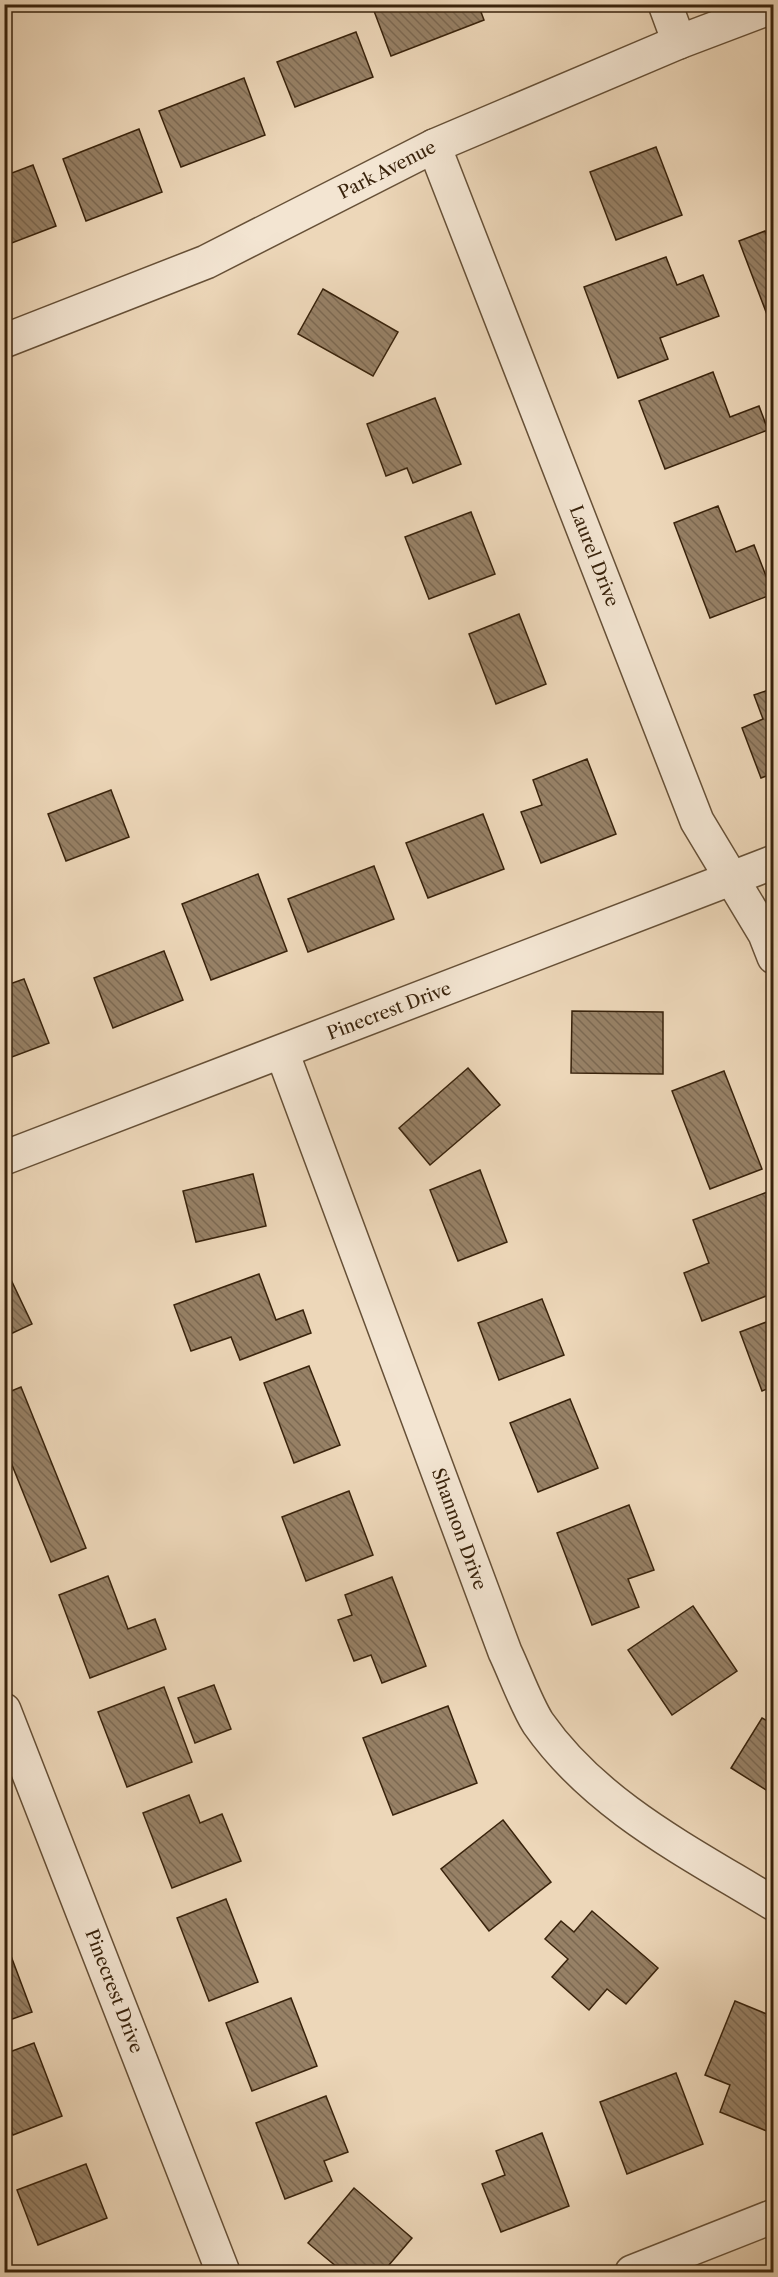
<svg xmlns="http://www.w3.org/2000/svg" width="778" height="2277" viewBox="0 0 778 2277" font-family="'Libre Caslon Text',serif">
<style>
.building{fill:url(#building-back-hatch);stroke:#39230c;stroke-width:1.5}
.lines{fill:none;stroke-linecap:round;stroke-linejoin:round}
.minor-casing{stroke:#665037;stroke-width:36}
.minor{stroke:#f3e5d2;stroke-width:33}
.labels{text-anchor:middle;stroke-width:4.5;stroke-linejoin:round;paint-order:stroke}
.street-label{font-size:18px;fill:#39230c;stroke:#f3e5d2}
</style>
<defs>
<pattern id="building-back-hatch" width="6" height="6" patternUnits="userSpaceOnUse" patternTransform="scale(1.5)"><rect width="6" height="6" fill="#978166"/><path d="M-1 5l2 2M0 0l6 6M5-1l2 2" fill="none" stroke="#7c6952"/></pattern>
</defs>
<rect width="100%" height="100%" fill="#edd7b9"/>
<filter id="stains"><feTurbulence type="fractalNoise" baseFrequency=".00333" numOctaves="4"/><feColorMatrix values="0 0 0 0 .2 0 0 0 0 .09 0 0 0 0 .02 0 0 0 .5 -.17"/></filter>
<radialGradient id="worn" r=".72"><stop offset=".6" stop-color="#630" stop-opacity="0"/><stop offset="1" stop-color="#630" stop-opacity=".3"/></radialGradient>
<g class="building">
<path d="M391 4H478L484 20 391 56 374 11Z"/>
<path d="M356 32 373 77 295 107 277 62Z"/>
<path d="M244 78 265 135 181 167 159 111Z"/>
<path d="M139 129 162 192 86 221 63 159Z"/>
<path d="M656 147 682 215 616 240 590 172Z"/>
<path d="M33 165 56 226 4 246V176Z"/>
<path d="M765 231 774 253V324L771 325 739 241Z"/>
<path d="M666 257 677 285 703 275 719 316 660 338 668 359 618 378 584 287Z"/>
<path d="M323 289 398 332 373 376 298 334Z"/>
<path d="M713 372 730 417 759 406 768 430 665 469 639 401Z"/>
<path d="M435 398 461 464 413 483 407 468 386 476 367 424Z"/>
<path d="M718 506 736 552 754 545 773 594 710 618 674 523Z"/>
<path d="M471 512 495 574 429 599 405 537Z"/>
<path d="M519 614 546 684 496 704 469 634Z"/>
<path d="M774 688V773L761 778 742 728 763 719 754 695Z"/>
<path d="M587 759 616 834 541 863 521 812 542 805 533 780Z"/>
<path d="M111 790 129 837 66 861 48 814Z"/>
<path d="M483 814 504 869 428 898 406 843Z"/>
<path d="M374 866 394 919 308 952 288 899Z"/>
<path d="M258 874 287 951 211 980 182 904Z"/>
<path d="M164 951 183 1000 113 1028 94 978Z"/>
<path d="M24 979 49 1043 4 1060V986Z"/>
<path d="M572 1011 663 1012V1074L571 1073Z"/>
<path d="M468 1068 500 1105 430 1165 399 1128Z"/>
<path d="M724 1071 762 1169 710 1189 672 1091Z"/>
<path d="M480 1170 507 1242 458 1261 430 1190Z"/>
<path d="M253 1174 266 1226 196 1242 183 1191Z"/>
<path d="M770 1191 774 1200V1293L702 1321 684 1273 709 1263 693 1220Z"/>
<path d="M4 1265 32 1324 4 1337Z"/>
<path d="M259 1274 276 1320 303 1310 311 1333 240 1360 231 1337 191 1351 174 1305Z"/>
<path d="M542 1299 564 1355 499 1380 478 1323Z"/>
<path d="M774 1319V1386L762 1391 740 1332Z"/>
<path d="M309 1366 340 1445 294 1463 264 1383Z"/>
<path d="M21 1387 86 1548 51 1562 4 1445V1394Z"/>
<path d="M570 1399 598 1468 538 1492 510 1423Z"/>
<path d="M349 1491 373 1555 306 1581 282 1517Z"/>
<path d="M629 1505 654 1570 628 1579 639 1607 592 1625 557 1533Z"/>
<path d="M108 1576 128 1629 155 1619 166 1649 90 1678 59 1595Z"/>
<path d="M392 1577 426 1666 382 1683 371 1655 354 1661 338 1620 352 1615 345 1595Z"/>
<path d="M693 1606 737 1671 672 1715 628 1650Z"/>
<path d="M214 1685 231 1729 195 1743 178 1698Z"/>
<path d="M164 1687 192 1762 127 1787 98 1712Z"/>
<path d="M448 1706 477 1783 393 1815 363 1738Z"/>
<path d="M762 1718 774 1725V1795L731 1768Z"/>
<path d="M189 1795 200 1823 222 1814 241 1861 172 1888 143 1813Z"/>
<path d="M503 1820 551 1882 489 1931 441 1869Z"/>
<path d="M226 1899 258 1982 209 2001 177 1918Z"/>
<path d="M592 1911 658 1968 626 2004 607 1989 589 2010 552 1977 568 1959 545 1939 561 1921 574 1932Z"/>
<path d="M8 1948 32 2012 4 2022V1949Z"/>
<path d="M291 1998 317 2066 252 2091 226 2023Z"/>
<path d="M735 2001 774 2017V2134L720 2112 730 2085 705 2075Z"/>
<path d="M34 2043 62 2116 13 2135 4 2116V2054Z"/>
<path d="M676 2073 703 2144 627 2174 600 2102Z"/>
<path d="M326 2096 348 2152 324 2161 332 2181 285 2199 256 2123Z"/>
<path d="M542 2133 569 2206 501 2232 482 2184 505 2175 496 2151Z"/>
<path d="M86 2164 107 2218 38 2245 17 2190Z"/>
<path d="M354 2188 412 2238 383 2272H343L308 2243Z"/>
</g>
<g class="lines">
<defs>
<g id="minor">
<path d="M665 4 679 42"/>
<path d="M434 146 697 821 765 934 774 957"/>
<path d="M4 341 206 262 434 146 679 42 774 6"/>
<path d="M282 1052 505 1652C515 1673 526 1704 538 1723 596 1806 689 1852 774 1904"/>
<path d="M4 1158 774 862"/>
<path d="M4 1710 223 2272"/>
<path d="M632 2272 774 2216"/>
</g>
</defs>
<use href="#minor" class="minor-casing"/>
<use href="#minor" class="minor"/>
</g>
<g class="labels">
<g class="street-label">
<text transform="translate(387 170) rotate(-27)" y="6">Park Avenue</text>
<text transform="translate(594 556) rotate(69)" y="6">Laurel Drive</text>
<text transform="translate(389 1011) rotate(-21)" y="6">Pinecrest Drive</text>
<text transform="translate(459 1529) rotate(70)" y="6">Shannon Drive</text>
<text transform="translate(114 1991) rotate(69)" y="6">Pinecrest Drive</text>
</g>
</g>
<rect width="778" height="2277" fill="none" stroke="#edd7b9" stroke-width="24"/>
<rect x="6" y="6" width="766" height="2265" fill="none" stroke="#39230c" stroke-width="3"/>
<rect x="12" y="12" width="754" height="2253" fill="none" stroke="#39230c" stroke-width="1.5"/>
<rect width="100%" height="100%" filter="url(#stains)"/>
<rect width="100%" height="100%" fill="url(#worn)"/>
</svg>
